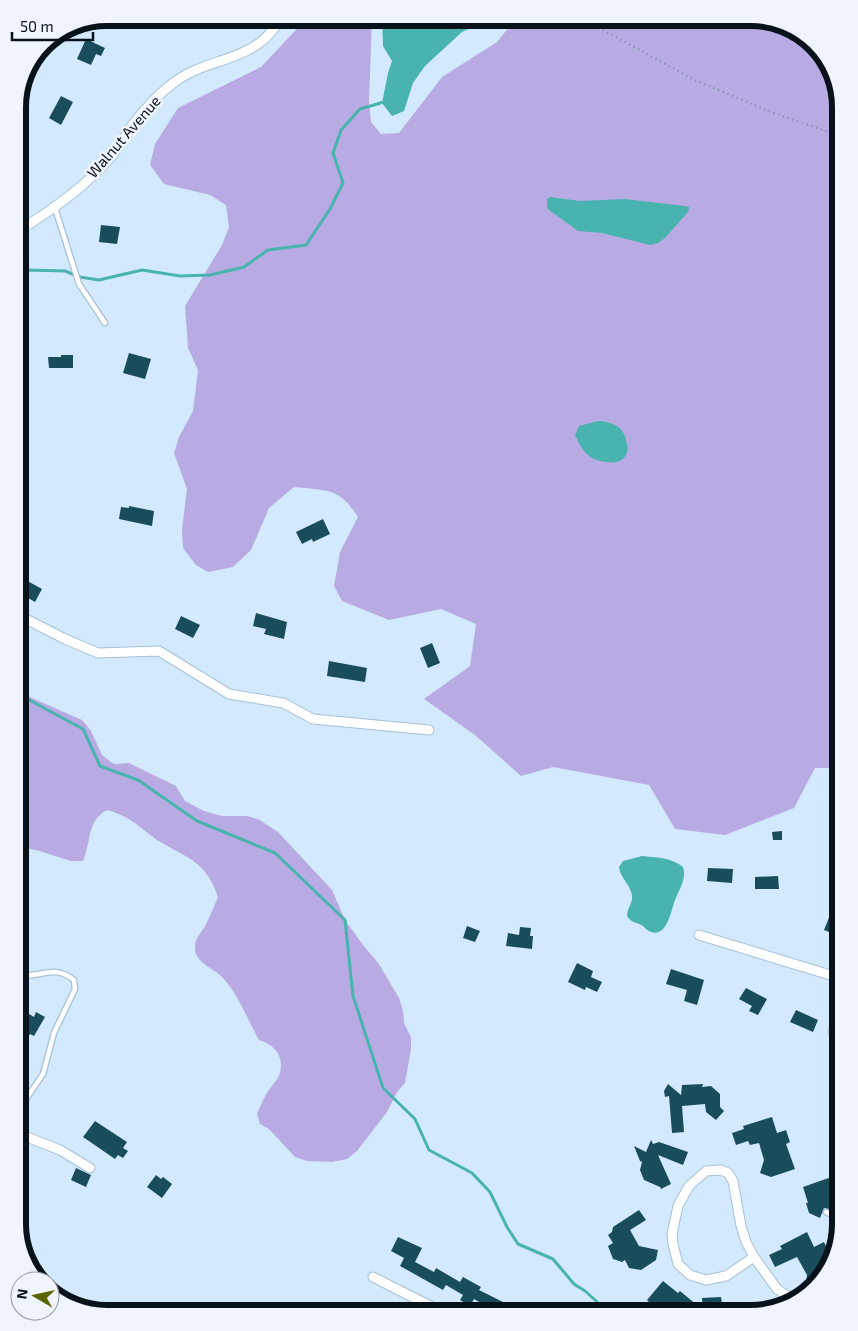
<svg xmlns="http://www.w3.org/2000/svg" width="858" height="1331" viewBox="0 0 858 1331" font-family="'Exo 2',sans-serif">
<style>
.green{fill:#b8abe3}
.water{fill:#49b3b0}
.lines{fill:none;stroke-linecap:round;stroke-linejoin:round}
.stream{stroke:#49b3b0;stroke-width:3}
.building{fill:#1a4d5b}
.lane-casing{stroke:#a4c1d8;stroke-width:7}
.street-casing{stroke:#a4c1d8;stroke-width:11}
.path{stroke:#778897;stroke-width:2;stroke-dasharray:1 4;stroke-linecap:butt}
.lane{stroke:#fff;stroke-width:4.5}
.street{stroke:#fff;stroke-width:9}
.labels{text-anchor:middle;stroke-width:5;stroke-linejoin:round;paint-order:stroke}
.street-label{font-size:15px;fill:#08121a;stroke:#eff5fa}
.rim{fill:none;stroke:#08121a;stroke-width:6}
</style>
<rect width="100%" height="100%" fill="#d3eafe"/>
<g class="green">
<path d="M307 18H372L369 101 371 122 381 134 399 133 442 77 497 42 509 27 513 18H757L801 32 831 67 840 107V768H815L794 808 725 835 675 829 649 785 553 767 521 776 475 735 424 699 470 666 476 624 441 609 389 620 342 601 334 586 340 552 358 517C339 487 328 491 294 487L269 508 251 550 233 567 208 572 196 565 183 548 182 529 187 489 174 453 179 437 193 411 198 370 188 348 185 306 222 245 229 227 226 205 210 195 164 184 150 165 155 144 178 108 261 67Z"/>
<path d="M18 694H23L82 720 91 731 102 755 112 763 116 764 129 763 176 786 185 801 204 811 222 816H247L258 819 278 832 332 890 345 920 363 945 379 964 399 998 403 1011 404 1023 411 1037V1049L405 1083 397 1092 387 1112 357 1151 347 1159 332 1162 307 1161 295 1157 269 1129 260 1124 257 1114C260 1107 263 1099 267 1093 271 1086 278 1080 280 1073 284 1056 275 1045 259 1040 247 1019 239 995 222 977 212 967 194 963 195 946 195 938 202 932 205 926 210 916 214 907 218 897 205 859 187 859 157 840 139 827 130 816 107 810 86 822 92 840 83 861H71L36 850 18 847Z"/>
</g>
<g class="water">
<path d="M382 18H493L462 32 425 66 413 83 404 111 392 116 382 103 388 73 392 61 383 46Z"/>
<path d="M550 197 580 201 624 199 685 206 689 207 688 212 665 238 658 243 650 245 602 233 578 231 549 210 547 207V199Z"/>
<path d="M598 421C614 422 625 427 627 445 628 450 627 455 623 459 619 462 613 463 608 462 589 461 583 452 575 435L579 426Z"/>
<path d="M642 856C655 857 673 858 683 867 687 878 679 890 675 900 671 910 667 940 649 931 648 931 644 927 643 926 637 922 631 923 627 916 627 908 633 903 632 896 631 885 620 878 619 867L623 861Z"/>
</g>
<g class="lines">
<g class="stream">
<path d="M19 273 27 270 65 271 80 277 99 280 142 270 180 276 210 275 244 267 268 250 306 245 330 209 343 183 333 153 341 130 360 109 384 102"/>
<path d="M18 694 83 729 100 766 138 780 197 821 275 853 345 920 353 996 383 1088 415 1119 429 1150 472 1173 490 1192 507 1227 518 1244 553 1259 574 1284 585 1291 604 1308 605 1313"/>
</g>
</g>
<g class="building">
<path d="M86 39 105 48 101 56 96 54 91 65 77 59Z"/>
<path d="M61 96 73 102 61 125 49 118Z"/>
<path d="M101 225 120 227 117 244 99 242Z"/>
<path d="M129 353 151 359 145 379 123 373Z"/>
<path d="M61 355H73V368H49L48 357H61Z"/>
<path d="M129 506 154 511 152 526 119 519 121 507 129 508Z"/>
<path d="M323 519 330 534 313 542 312 539 302 544 296 532Z"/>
<path d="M22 578 42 589 35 602 18 592V586Z"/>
<path d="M256 613 287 622 284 639 264 634 266 629 253 626Z"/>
<path d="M181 616 200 625 193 638 175 629Z"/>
<path d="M432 643 440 663 428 668 420 648Z"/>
<path d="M329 661 367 668 365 682 327 676Z"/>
<path d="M782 831V840H773L772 832Z"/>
<path d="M708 868 733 869 732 883 707 881Z"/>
<path d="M778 876 779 889H755V877Z"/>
<path d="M840 890V926L837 935 824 930Z"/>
<path d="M467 926 480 931 475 942 463 938Z"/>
<path d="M520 927 531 928 530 936H533L532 949 506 946 508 933 519 935Z"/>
<path d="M577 963 593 971 591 977 602 982 597 992 586 987 585 990 568 982Z"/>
<path d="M671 969 704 980 697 1005 684 1001 687 990 666 984Z"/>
<path d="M746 988 767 999 758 1015 749 1011 752 1006 739 999Z"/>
<path d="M18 1007 34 1017 36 1012 45 1017 34 1036 30 1034 18 1054Z"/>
<path d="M796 1010 818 1020 813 1032 790 1022Z"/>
<path d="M668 1084 681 1095 682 1085 703 1084 702 1087 711 1086 720 1094V1107L724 1111 716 1120 706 1112 705 1104 682 1106 684 1132 672 1133 669 1096 665 1097 664 1091Z"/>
<path d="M772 1117 777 1133 786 1130 790 1142 786 1144 795 1169 771 1177 760 1173 764 1160 759 1143 750 1145 748 1141 736 1145 732 1133 744 1129 743 1126Z"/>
<path d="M95 1121 127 1142 123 1148 128 1151 123 1158 118 1155 115 1159 83 1137Z"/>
<path d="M651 1140 653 1144 659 1142 688 1152 683 1165 658 1155 671 1184 661 1189 660 1187 644 1180 640 1170 642 1162 640 1161 634 1146 646 1152Z"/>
<path d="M76 1168 91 1175 86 1187 71 1180Z"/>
<path d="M840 1174V1206L829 1209 824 1208 820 1218 809 1213 806 1203H808L803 1187Z"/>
<path d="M156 1175 161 1179 163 1177 172 1184 162 1198 147 1187Z"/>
<path d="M639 1210 646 1220 630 1230 639 1246 658 1250 656 1260 641 1270 629 1268 625 1260 622 1262 613 1259 608 1246 613 1243 608 1235 612 1232 613 1227Z"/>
<path d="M807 1232 814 1247 824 1242 831 1256 827 1258 830 1263 828 1269 805 1291 807 1275 797 1257 775 1267 769 1255 782 1249 780 1246Z"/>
<path d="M398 1237 422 1248 415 1262 434 1272 436 1268 460 1282 463 1277 481 1287 479 1290 513 1307 509 1313H490L493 1310 474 1299 470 1306 460 1300 463 1295 446 1285 443 1290 400 1266 404 1258 391 1251Z"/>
<path d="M663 1281 678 1293 680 1291 703 1310 702 1298 721 1297 723 1309 712 1310 710 1313H675L668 1308 665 1312 662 1309 659 1313H651L650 1303 647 1300Z"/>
</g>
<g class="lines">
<defs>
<g id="lane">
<path d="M55 208 79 284 105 323"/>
<path d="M18 1111 43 1074 54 1033 75 989 74 980C53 963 40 979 18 975"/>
<path d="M826 1212 840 1219"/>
</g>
<g id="street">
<path d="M18 231C51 211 84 188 110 158 118 149 124 137 131 127 144 110 159 93 176 81 202 62 237 61 262 41 270 35 276 25 282 18"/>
<path d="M18 615 65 639 98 653 159 651 229 694 283 703 313 719 429 730"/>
<path d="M699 935 840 978"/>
<path d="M833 1032 840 1016"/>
<path d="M18 1128 27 1137 60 1150 90 1168"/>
<path d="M721 1170 728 1173 733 1181 741 1226 746 1242 754 1257 726 1276 706 1280 690 1275 678 1264 673 1244 672 1234 678 1206 689 1186 706 1171Z"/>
<path d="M754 1257 777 1289 795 1301"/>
<path d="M373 1277 444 1313"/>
</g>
</defs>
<use href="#lane" class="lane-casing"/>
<use href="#street" class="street-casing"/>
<path class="path" d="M581 18 693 79 768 111 840 136"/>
<use href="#lane" class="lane"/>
<use href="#street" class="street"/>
</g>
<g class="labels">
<g class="street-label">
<text transform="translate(124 137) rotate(-49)" y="5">Walnut Avenue</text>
</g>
</g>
<path d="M0 0H858V1331H0ZM107 26H751A81 81 0 0 1 832 107V1224A81 81 0 0 1 751 1305H107A81 81 0 0 1 26 1224V107A81 81 0 0 1 107 26Z" fill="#eff5fa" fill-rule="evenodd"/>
<path class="rim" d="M107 26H751A81 81 0 0 1 832 107V1224A81 81 0 0 1 751 1305H107A81 81 0 0 1 26 1224V107A81 81 0 0 1 107 26Z"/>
<g transform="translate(35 1296) rotate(279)"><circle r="24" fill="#eff5fa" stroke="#939aa0"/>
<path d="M0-4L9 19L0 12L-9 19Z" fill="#5b6403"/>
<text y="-8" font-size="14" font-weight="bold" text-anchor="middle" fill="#08121a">N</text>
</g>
<path d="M12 32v8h81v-8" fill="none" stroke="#08121a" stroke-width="2.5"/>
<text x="20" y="32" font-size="15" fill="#08121a" stroke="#eff5fa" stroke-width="4" paint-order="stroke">50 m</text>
</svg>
